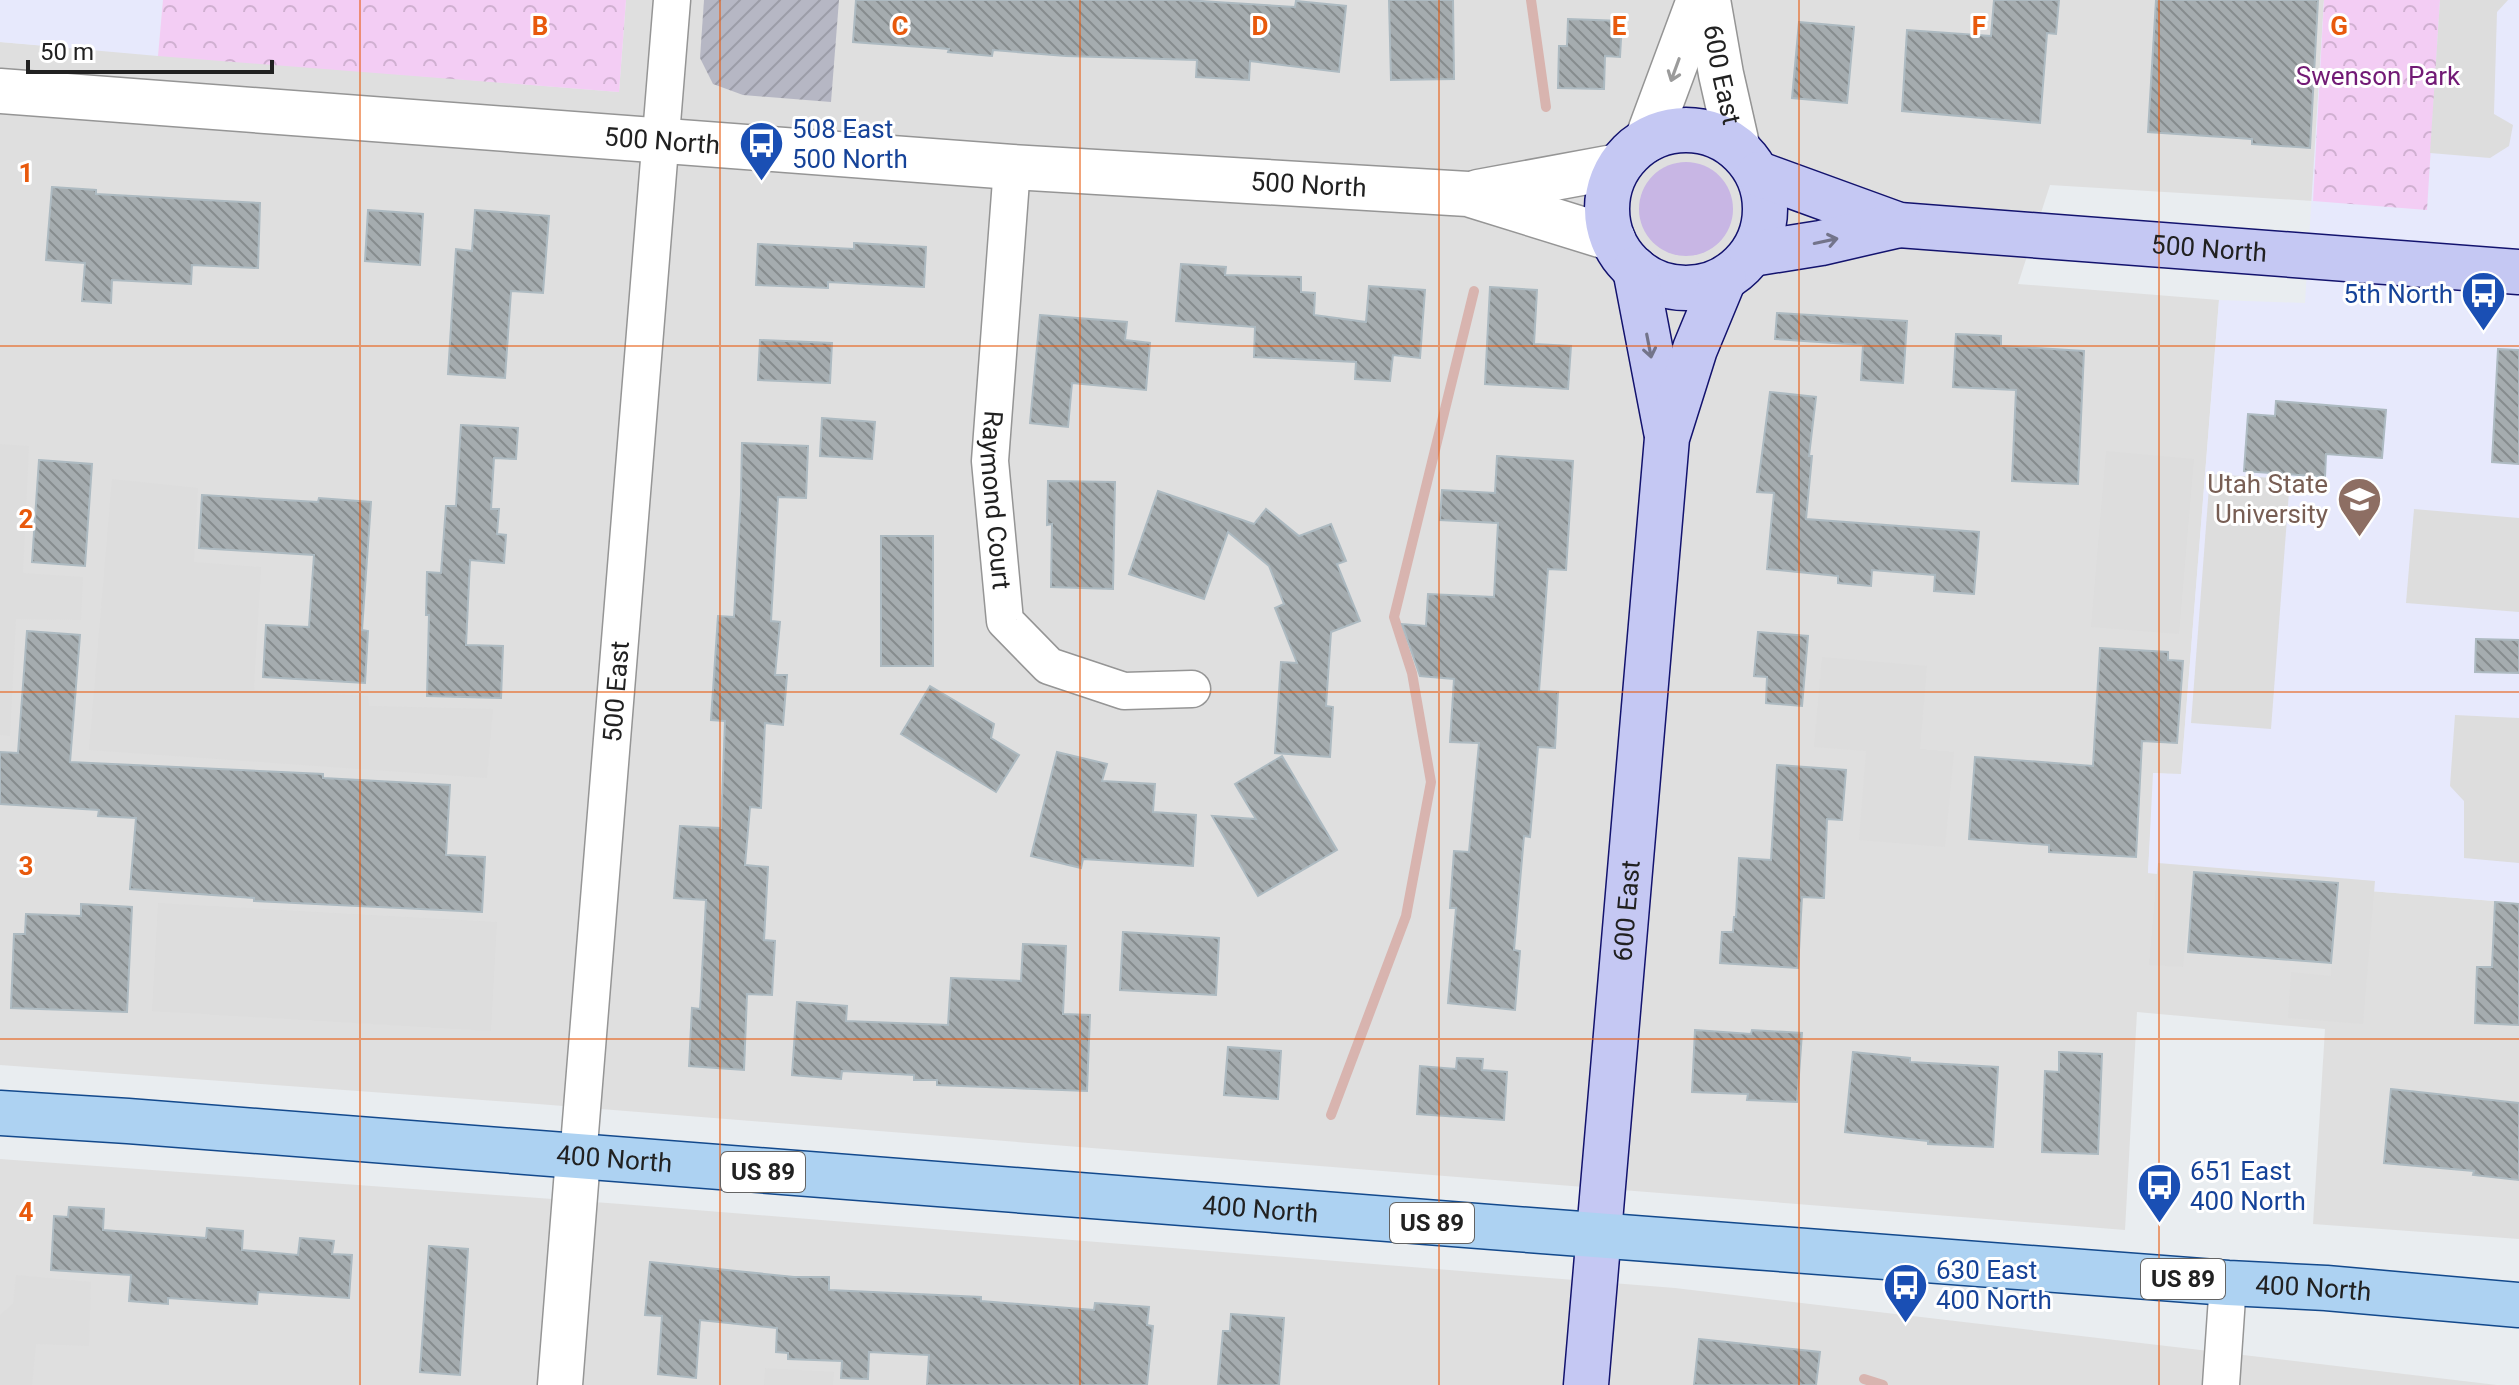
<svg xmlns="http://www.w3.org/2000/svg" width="2519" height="1385" viewBox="0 0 2519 1385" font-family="Roboto,sans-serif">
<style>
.residential{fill:#dfdfdf}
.education{fill:#e7e9fc}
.construction{fill:url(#construction-furrows)}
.grass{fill:#c8b6e4}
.park{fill:url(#park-crowns)}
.parking{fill:#ddd}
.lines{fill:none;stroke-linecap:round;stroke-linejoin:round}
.stream{stroke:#d8b4af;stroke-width:10}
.building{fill:url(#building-back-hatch);stroke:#adbac1;stroke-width:2}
.minor-casing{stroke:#959595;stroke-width:39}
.tertiary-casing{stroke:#959595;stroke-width:47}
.secondary-casing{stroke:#13136e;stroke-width:47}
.primary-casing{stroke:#13498c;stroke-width:47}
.minor{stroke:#fff;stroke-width:36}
.tertiary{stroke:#fff;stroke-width:44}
.secondary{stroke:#c5c8f3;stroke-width:44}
.primary{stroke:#add2f2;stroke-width:44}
.oneway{stroke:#9b9b9b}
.oneway2{stroke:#73748a}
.grid{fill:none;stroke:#e8590c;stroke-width:2;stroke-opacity:0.55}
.labels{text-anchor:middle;stroke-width:6;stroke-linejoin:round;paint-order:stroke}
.shield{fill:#fff;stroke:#646464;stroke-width:2}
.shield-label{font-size:24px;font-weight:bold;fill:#212121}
.street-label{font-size:26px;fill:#212121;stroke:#fff}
.park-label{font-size:26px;fill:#721a75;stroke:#fff}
.transit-label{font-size:26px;fill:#164399;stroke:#fff;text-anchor:start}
.education-label{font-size:26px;fill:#785e54;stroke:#fff;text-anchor:end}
.grid-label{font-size:26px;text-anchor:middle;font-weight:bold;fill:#e8590c;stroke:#fff;stroke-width:6;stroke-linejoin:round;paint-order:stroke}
</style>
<defs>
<pattern id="construction-furrows" width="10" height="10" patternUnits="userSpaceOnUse" patternTransform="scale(2)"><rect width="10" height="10" fill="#b6b7c4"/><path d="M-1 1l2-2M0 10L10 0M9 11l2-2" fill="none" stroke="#9c9da8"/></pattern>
<pattern id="park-crowns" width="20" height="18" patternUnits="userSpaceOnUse" patternTransform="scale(2)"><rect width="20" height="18" fill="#f3cdf4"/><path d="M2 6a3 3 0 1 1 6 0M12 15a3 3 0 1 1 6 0" fill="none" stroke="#d0b0d1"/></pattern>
<pattern id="building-back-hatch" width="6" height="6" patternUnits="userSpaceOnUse" patternTransform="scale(2)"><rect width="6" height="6" fill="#a5acaf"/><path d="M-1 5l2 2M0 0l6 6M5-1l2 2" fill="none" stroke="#868c8e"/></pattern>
</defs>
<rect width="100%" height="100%" fill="#e9edf0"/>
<g class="residential">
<path d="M626 0H2324L2313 201 2050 185 2018 284 2219 300 2181 775 2154 773 2148 873 2519 903V1239L2313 1224 2325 1029 2137 1012 2125 1230 538 1104 0 1065V42L619 92Z"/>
<path d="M0 1159 621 1204 1675 1288 2497 1385H0Z"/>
</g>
<g class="education">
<path d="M0 0H163L158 56 0 42Z"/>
<path d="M2324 0H2519V903L2148 873 2153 773 2181 774 2219 300 2305 303Z"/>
</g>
<path class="construction" d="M704 0H839L831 102 743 95 713 84 700 58Z"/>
<circle class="grass" cx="1686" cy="209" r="47"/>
<g class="park">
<path d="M163 0H626L619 92 158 56Z"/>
<path d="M2324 0H2440L2427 210 2313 201Z"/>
</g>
<g class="parking">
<path d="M2440 0H2508L2497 12 2494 114 2513 125 2509 146 2490 158 2430 153Z"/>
<path d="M0 444 29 446 23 573 83 577 81 620 16 619 10 736 0 735Z"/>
<path d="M2106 451 2194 459 2179 634 2091 627Z"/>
<path d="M2210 474 2290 479 2271 729 2191 723Z"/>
<path d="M112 479 198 488 194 562 261 567 254 690 368 696 369 706 493 709 487 778 89 750Z"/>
<path d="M2414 509 2519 518V612L2406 603Z"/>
<path d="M1822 657 1927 666 1920 749 1954 752 1945 847 1859 840 1866 751 1814 747Z"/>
<path d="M2455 715 2519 718V863L2464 858V801L2450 786Z"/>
<path d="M2158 863 2375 881 2363 1024 2288 1018 2291 972 2331 976 2333 943 2306 940 2304 962 2272 959 2274 936 2187 926 2183 967 2149 965Z"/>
<path d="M158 903 497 922 491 1031 152 1011Z"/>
<path d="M16 1275 91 1282 89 1346 36 1344 32 1385H0V1315L13 1304Z"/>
<path d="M765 1368 834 1372 833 1385H764Z"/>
</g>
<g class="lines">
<g class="stream">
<path d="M1531 0 1546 107"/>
<path d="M1331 1115 1406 916 1431 782 1412 673 1394 617 1474 291"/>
<path d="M1864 1379 1883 1385"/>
</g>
</g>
<g class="building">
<path d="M856 0H1184L1295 7 1296 1 1346 6 1339 72 1250 61 1249 80 1196 77 1197 60 1066 56 993 50 992 56 948 52 949 49 853 42Z"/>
<path d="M1389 0H1453L1454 79 1391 80Z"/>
<path d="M1994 0H2059L2056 34 2047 33 2040 123 1902 111 1907 30 1991 36Z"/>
<path d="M2156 0H2318L2310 148 2252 144V139L2148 132Z"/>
<path d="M1568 19 1622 21 1620 57 1605 56 1604 89 1558 88 1559 46H1567Z"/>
<path d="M1799 22 1854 27 1847 103 1792 98Z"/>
<path d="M52 187 96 190V194L260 203 258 268 192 265 191 284 112 280 111 303 82 301 85 263 46 260Z"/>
<path d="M368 210 423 214 420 265 365 261Z"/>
<path d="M475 210 549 216 543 293 511 291 505 378 448 374 456 249 472 251Z"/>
<path d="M854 243 926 247 924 287 828 282V288L756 285 758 244 854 249Z"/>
<path d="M1181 264 1226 267 1225 275 1301 277V292L1315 293 1314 315 1366 322 1369 286 1425 290 1420 358 1393 355 1390 381 1355 379 1356 362 1254 357 1255 327 1176 321Z"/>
<path d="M1490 287 1537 290 1534 344 1571 346 1568 389 1485 384Z"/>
<path d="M1777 313 1907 321 1903 383 1861 380 1863 345 1775 339Z"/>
<path d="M1040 315 1127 322 1125 340 1150 343 1146 390 1072 383 1068 427 1030 423Z"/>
<path d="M1956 334 2001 336V346L2084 351 2078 484 2012 481 2016 390 1953 387Z"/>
<path d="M760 340 832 343 830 383 758 380Z"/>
<path d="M2498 349 2519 350V464L2492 462Z"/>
<path d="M1770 392 1816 397 1809 456H1812L1806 519 1979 532 1974 594 1934 591 1935 575 1872 570 1871 586 1838 583V576L1767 569 1774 493 1757 492Z"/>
<path d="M2276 401 2386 410 2382 458 2326 454 2325 477 2244 471 2248 414 2275 416Z"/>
<path d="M822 418 875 422 872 459 820 456Z"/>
<path d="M461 425 518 428 516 459 494 458 491 509H499L497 534 506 535 504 563 470 560 466 645 503 646 501 698 427 696 429 615H426L427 572 441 573 446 506H456Z"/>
<path d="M742 443 808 446 806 498 778 497 771 621 780 622 775 675H787L783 725 765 723 761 808 750 807 745 865 768 867 764 940 775 941 772 995 747 994 744 1070 689 1066 692 1008 700 1009 706 900 674 898 680 826 721 828 725 721 711 720 718 616 734 617 741 495Z"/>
<path d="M1497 456 1573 461 1566 570 1548 569 1539 691 1558 692 1555 748 1538 747 1530 837 1524 836 1514 950 1520 951 1515 1010 1448 1003 1456 908H1450L1454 851 1469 852 1479 743 1450 742 1454 679 1420 676 1402 624 1426 626 1428 594 1494 597 1498 523 1440 520 1442 490 1495 493Z"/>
<path d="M39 460 92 464 85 566 32 562Z"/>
<path d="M1048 481 1115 482 1113 589 1051 587 1052 524 1047 525Z"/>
<path d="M1158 491 1254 524 1266 509 1299 536 1331 524 1346 561 1337 564 1360 621 1331 632 1326 706 1333 707 1330 757 1275 753 1281 662 1297 663 1275 608 1284 604 1269 566 1228 532 1204 599 1129 574Z"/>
<path d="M202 495 318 502 319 498 371 502 362 630 368 631 365 683 263 677 266 625 309 627 314 555 199 548Z"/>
<rect x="881" y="536" width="52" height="130"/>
<path d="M27 631 80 635 70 762 323 774V778L450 785 446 855 485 857 482 912 254 901V898L130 889 136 818 98 816 99 810 0 804V752L18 753Z"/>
<path d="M1758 632 1808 636 1802 706 1766 703 1767 677 1754 676Z"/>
<path d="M2476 639 2519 640V673L2475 672Z"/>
<path d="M2100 648 2168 652V660L2183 661 2177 743 2142 741 2136 857 2049 852V845L1969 839 1975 757 2093 766Z"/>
<path d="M930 686 994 724 991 738 1019 755 996 792 901 734Z"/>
<path d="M1057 752 1107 764 1102 781 1155 784 1153 812 1196 815 1193 866 1083 859 1081 868 1031 856Z"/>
<path d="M1282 756 1337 850 1258 896 1212 816 1256 819 1235 784Z"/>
<path d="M1777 765 1846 770 1842 820 1827 819 1824 898 1802 897 1798 968 1720 963 1722 932H1733L1734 917H1736L1739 858 1771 860Z"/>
<path d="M2194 872 2338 883 2331 963 2188 952Z"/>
<path d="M2495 902 2519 904V1025L2475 1023 2477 967H2492Z"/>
<path d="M81 904 132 907 127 1012 11 1008 14 934H25L26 914 81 916Z"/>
<path d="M1123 932 1219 938 1216 995 1120 990Z"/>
<path d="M1023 944 1066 946 1063 1014 1090 1015 1087 1091 937 1085V1080H914V1075L842 1071 841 1079 792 1075 797 1002 847 1006 846 1021 948 1025 951 978 1021 981Z"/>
<path d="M1695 1030 1751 1034 1752 1030 1802 1033 1797 1102 1747 1100 1748 1094 1692 1092Z"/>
<path d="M1228 1047 1281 1051 1278 1099 1224 1095Z"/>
<path d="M1853 1052 1910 1058V1062L1998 1067 1993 1147 1928 1144V1141L1845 1132Z"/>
<path d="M2059 1052 2102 1054 2098 1154 2042 1152 2045 1071 2059 1072Z"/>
<path d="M1457 1058 1483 1059 1482 1070 1507 1072 1504 1120 1417 1114 1420 1066 1456 1069Z"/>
<path d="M2391 1089 2519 1103V1180L2473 1175 2474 1171 2384 1163Z"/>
<path d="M69 1207 104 1209 103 1230 206 1238 207 1228 243 1231 242 1250 298 1255 300 1238 334 1241 332 1254 352 1255 349 1298 258 1292 257 1304 168 1298V1304L129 1301 131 1275 51 1270 54 1216 68 1217Z"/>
<path d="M429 1246 468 1249 460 1375 420 1372Z"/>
<path d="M650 1262 794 1277H829V1290L981 1297V1301L1094 1310 1095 1303 1149 1307 1147 1325 1153 1326 1147 1385H927L929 1355 869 1352 868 1379 841 1378 842 1361 788 1359V1353L776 1352 777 1328 700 1320 696 1378 658 1374 662 1316 645 1315Z"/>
<path d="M1231 1314 1284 1318 1279 1385H1218L1223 1331H1230Z"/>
<path d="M1699 1339 1820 1352 1816 1385H1694Z"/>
</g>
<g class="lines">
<defs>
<g id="minor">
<path id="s1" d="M1012 167 990 461 1005 621 1049 666 1124 691 1192 689"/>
<path id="s2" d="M578 1158 672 0"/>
<path d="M2221 1385 2228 1283"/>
</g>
<g id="tertiary">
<path id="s3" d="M1708 0 1721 74 1738 149"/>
<path id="s4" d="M0 91 1012 167 1468 194 1613 239"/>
<path d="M1647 140 1699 0"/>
<path d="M1478 192 1619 166"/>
<path d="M560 1385 578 1158"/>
</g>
<g id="secondary">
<circle cx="1686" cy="209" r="79"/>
<path id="s5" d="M1759 174 1899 225 2519 272"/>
<path d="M1752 254 1821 243 1899 225"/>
<path d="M1635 269 1666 431"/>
<path id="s6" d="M1586 1385 1667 438 1695 349 1724 279"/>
</g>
<g id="primary">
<path id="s7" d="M0 1113 128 1121 1542 1231 2228 1283 2326 1288 2519 1305"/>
</g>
</defs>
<use href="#minor" class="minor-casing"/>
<use href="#tertiary" class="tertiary-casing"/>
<use href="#secondary" class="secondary-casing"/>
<use href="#primary" class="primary-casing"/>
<use href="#minor" class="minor"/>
<use href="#tertiary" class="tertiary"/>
<use href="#secondary" class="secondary"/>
<use href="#primary" class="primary"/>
</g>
<defs><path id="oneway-shaft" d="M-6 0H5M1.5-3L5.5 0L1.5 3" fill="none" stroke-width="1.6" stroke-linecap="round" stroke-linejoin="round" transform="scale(2)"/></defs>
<use class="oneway" href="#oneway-shaft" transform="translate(1675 70) rotate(110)"/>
<g class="oneway2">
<use href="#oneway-shaft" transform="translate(1826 241) rotate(-12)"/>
<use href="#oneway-shaft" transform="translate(1649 346) rotate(79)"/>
</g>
<path class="grid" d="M360 0V1385M720 0V1385M1080 0V1385M1439 0V1385M1799 0V1385M2159 0V1385M0 346H2519M0 692H2519M0 1039H2519"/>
<defs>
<symbol id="bus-pin" viewBox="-11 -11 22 30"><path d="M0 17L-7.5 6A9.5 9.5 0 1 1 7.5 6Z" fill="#1a4fb4" stroke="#fff"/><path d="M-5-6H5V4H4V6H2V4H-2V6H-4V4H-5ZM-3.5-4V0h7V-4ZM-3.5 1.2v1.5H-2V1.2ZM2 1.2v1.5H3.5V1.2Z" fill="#fff"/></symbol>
<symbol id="university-pin" viewBox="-11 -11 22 30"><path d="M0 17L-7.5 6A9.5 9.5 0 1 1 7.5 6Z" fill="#8d6e63" stroke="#fff"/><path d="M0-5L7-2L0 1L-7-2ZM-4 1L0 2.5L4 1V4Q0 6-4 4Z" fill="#fff"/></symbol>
</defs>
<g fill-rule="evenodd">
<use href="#bus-pin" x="736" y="118" width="51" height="69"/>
<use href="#bus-pin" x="2458" y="268" width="51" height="69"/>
<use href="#university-pin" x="2334" y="474" width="51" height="69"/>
<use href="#bus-pin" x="2134" y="1160" width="51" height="69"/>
<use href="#bus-pin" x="1880" y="1260" width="51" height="69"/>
</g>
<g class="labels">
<g class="shield">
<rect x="721" y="1152" width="84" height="40" rx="6"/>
<rect x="1390" y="1203" width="84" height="40" rx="6"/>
<rect x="2141" y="1259" width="84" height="40" rx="6"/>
</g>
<g class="shield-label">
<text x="763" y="1180">US 89</text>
<text x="1432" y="1231">US 89</text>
<text x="2183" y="1287">US 89</text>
</g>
<g class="street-label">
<text dy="9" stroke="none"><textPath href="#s3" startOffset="76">600 East</textPath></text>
<text dy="9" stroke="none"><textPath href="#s4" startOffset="664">500 North</textPath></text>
<text dy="9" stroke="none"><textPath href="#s4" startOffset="1312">500 North</textPath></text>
<text dy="9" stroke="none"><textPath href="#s5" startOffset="460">500 North</textPath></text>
<text dy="9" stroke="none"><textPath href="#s1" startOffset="334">Raymond Court</textPath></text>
<text dy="9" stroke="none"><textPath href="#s2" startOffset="468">500 East</textPath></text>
<text dy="9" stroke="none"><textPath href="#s6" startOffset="476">600 East</textPath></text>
<text dy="9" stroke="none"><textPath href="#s7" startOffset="616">400 North</textPath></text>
<text dy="9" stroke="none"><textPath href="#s7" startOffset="1264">400 North</textPath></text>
<text dy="9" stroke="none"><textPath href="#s7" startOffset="2320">400 North</textPath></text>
</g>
<g class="park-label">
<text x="2378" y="85">Swenson Park</text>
</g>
<g class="transit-label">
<text x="792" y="138">508 East<tspan x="792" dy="30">500 North</tspan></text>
<text x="2453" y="303" text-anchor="end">5th North</text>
<text x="2190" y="1180">651 East<tspan x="2190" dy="30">400 North</tspan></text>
<text x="1936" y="1279">630 East<tspan x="1936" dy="30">400 North</tspan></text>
</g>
<g class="education-label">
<text x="2328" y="493">Utah State<tspan x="2328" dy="30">University</tspan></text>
</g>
</g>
<g class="grid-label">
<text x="540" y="35">B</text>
<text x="900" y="35">C</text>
<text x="1260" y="35">D</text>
<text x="1619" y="35">E</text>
<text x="1979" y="35">F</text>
<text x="2339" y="35">G</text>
<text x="26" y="182">1</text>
<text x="26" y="528">2</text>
<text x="26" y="875">3</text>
<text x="26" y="1221">4</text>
</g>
<path d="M28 60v12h244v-12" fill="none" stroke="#212121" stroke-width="4"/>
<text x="40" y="60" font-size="24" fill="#212121" stroke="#ffffff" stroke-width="6" paint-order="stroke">50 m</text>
</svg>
